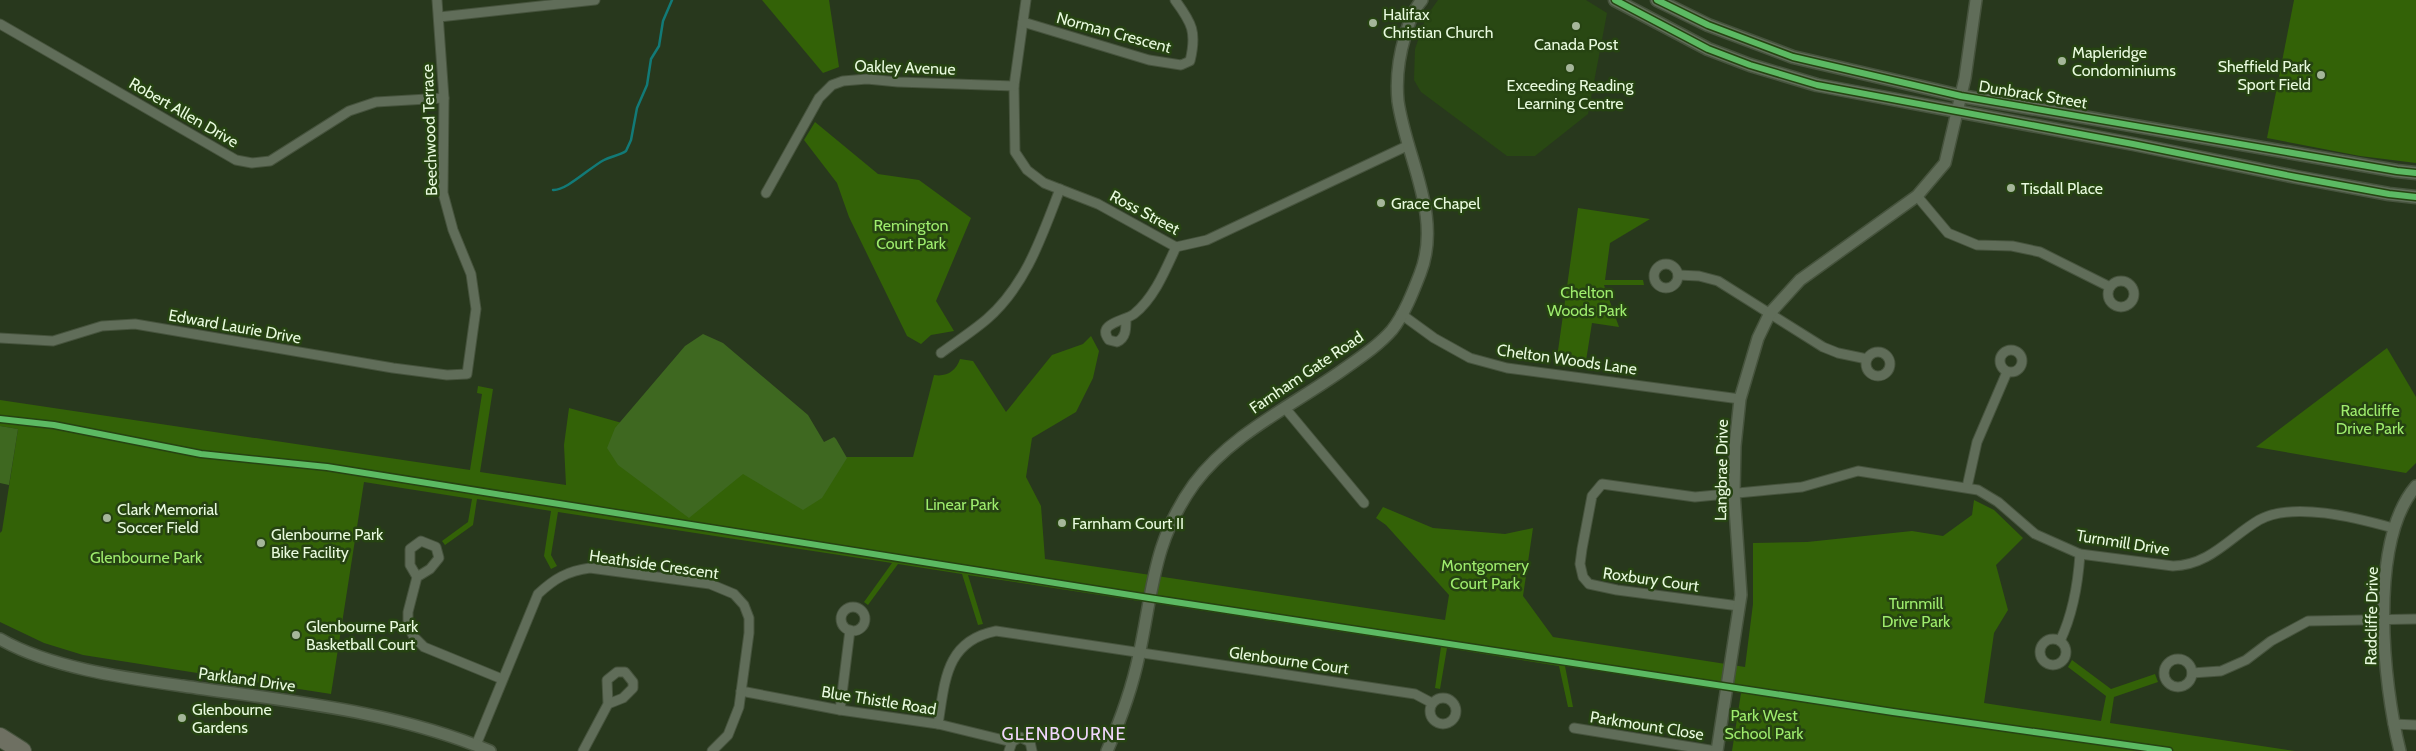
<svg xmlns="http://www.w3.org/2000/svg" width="2416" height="751" viewBox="0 0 2416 751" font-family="Cabin,sans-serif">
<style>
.built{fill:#294813}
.green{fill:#336207}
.forest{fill:#3e6820}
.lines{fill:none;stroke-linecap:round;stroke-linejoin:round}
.stream{stroke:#127a77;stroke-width:2.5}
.minor-casing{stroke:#46533d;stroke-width:11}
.tertiary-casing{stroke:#46533d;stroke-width:14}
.secondary-casing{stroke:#46533d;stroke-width:15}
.motorway-casing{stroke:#46533d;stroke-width:20}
.minor{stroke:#606d59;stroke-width:9}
.tertiary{stroke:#606d59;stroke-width:11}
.secondary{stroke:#606d59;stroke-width:12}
.motorway{stroke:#6e7062;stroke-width:18}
.cycleway-casing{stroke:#264312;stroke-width:9}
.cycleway{stroke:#5cba63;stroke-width:6}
.poi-dot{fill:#a5b69a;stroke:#264312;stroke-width:2}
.labels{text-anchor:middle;stroke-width:5;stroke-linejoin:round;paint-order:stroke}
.poi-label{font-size:16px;fill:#e8fade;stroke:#264312;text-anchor:start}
.street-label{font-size:16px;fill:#e8fade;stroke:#264312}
.park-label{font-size:16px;fill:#9eec6d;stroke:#264312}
.neighbourhood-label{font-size:18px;letter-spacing:1px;fill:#f1d6fd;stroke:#264312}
</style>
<rect width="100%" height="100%" fill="#28381d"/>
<path class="built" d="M1438 0H1586L1607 13 1588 114 1535 156H1507L1421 92 1414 80 1415 49 1426 17Z"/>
<g class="green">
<path d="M762 0H829L839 67 823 73Z"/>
<path d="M2294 0H2416V163L2360 156 2267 138Z"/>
<path d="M815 122 878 174 919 180 971 218 936 301 954 331 931 335 921 344 907 336 849 217 837 183 804 140Z"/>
<path d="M1578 208 1650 219 1610 243 1605 280H1643L1644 285H1604L1619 327 1592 323 1585 367 1556 365Z"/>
<path d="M1091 336 1099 351 1093 378 1076 412 1032 438 1026 477 1041 506 1045 559 1445 620 1449 595 1386 525 1376 518 1383 507 1433 528 1505 534 1533 528 1523 596 1553 637 1745 667 1753 604V543L1807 542 1912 531 1943 536 1972 515 1974 500 1994 510 2023 538 1996 565 2008 610 1994 633 1984 703 2101 721 2106 696 2068 667 2072 660 2111 689 2155 674 2158 682 2114 697 2110 723 2295 751H1732L1741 693 1565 666 1573 707H1568L1559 666 1447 648 1440 689 1435 688 1441 647 968 575 983 624 978 625 962 574 898 564 868 605 864 602 892 563 558 512 551 555 557 566 551 569 544 556 551 511 477 499 473 525 445 545 442 541 468 522 472 499 364 482 331 694 83 655 44 643 0 622V533L2 531 18 429 0 426V400L470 470 482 394 477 393 478 386 493 389 480 472 566 485 564 445 569 408 742 457H913L934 375C947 377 956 371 960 359L973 361 1006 412 1052 355 1083 344Z"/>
<path d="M2387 348 2416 397V463L2406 473 2256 447Z"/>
</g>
<g class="forest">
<path d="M703 334 723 343 808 415 824 442 834 437 836 439 847 458 822 498 803 510 743 474 689 518 618 465 607 448 615 428 685 346Z"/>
<path d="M0 426 18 429 9 485 0 483Z"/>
</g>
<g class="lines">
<path class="stream" d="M553 190C566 191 589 168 604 160 611 156 619 156 626 151L631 140 637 108 647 85 651 59 659 46 663 21 672 0"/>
<defs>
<g id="minor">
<path d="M1026 0 1014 86 1015 152 1027 170 1044 183 1098 204 1176 247 1207 240 1409 145"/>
<path d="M439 17 595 0"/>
<path d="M1023 22 1149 60 1181 65 1190 61C1197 32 1192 23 1175 0"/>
<path d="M0 24 236 160 252 163 270 161 349 111 376 102 444 98"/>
<path d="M766 193 819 98 832 85 843 81 867 79 898 82 1014 86"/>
<path d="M1917 196 1948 233 1977 245 2012 246 2040 252 2110 287"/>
<circle cx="1666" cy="276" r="12"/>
<path d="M1678 275 1699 276 1718 281 1823 347 1838 353 1867 359"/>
<circle cx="2121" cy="294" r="13"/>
<path d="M1401 314 1434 338 1470 358 1507 368 1740 399"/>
<path d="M1126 319C1126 329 1126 338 1117 342L1109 340C1096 323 1125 321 1134 314 1154 298 1165 271 1176 247"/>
<path d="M0 338 53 341 102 326 135 324 393 368 447 375 467 374 476 309 471 274 453 230 443 193 444 98 437 0"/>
<circle cx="2011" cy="361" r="11"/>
<circle cx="1878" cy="364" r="12"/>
<path d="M941 353C956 342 973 331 987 319 1026 285 1042 236 1060 189"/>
<path d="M1285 408 1364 503"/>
<path d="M1967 487 1977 442 2007 372"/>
<path d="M417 577 430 569 439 558 436 547 421 541 410 549V565L417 577 408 612V626L414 637 424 647 502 679"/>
<path d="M1739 606 1617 590 1589 584 1583 577 1580 564 1582 549 1592 496 1602 484 1695 497 1802 487 1858 471 1978 490 1998 502 2035 534 2080 554 2173 566C2210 565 2230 537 2259 520 2293 501 2357 518 2393 528"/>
<circle cx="853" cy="619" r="12"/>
<circle cx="2053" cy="652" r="13"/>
<path d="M2060 641C2073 614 2078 584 2080 554"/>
<circle cx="2178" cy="673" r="14"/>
<path d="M2192 673 2221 671 2246 660 2271 641 2308 621 2416 619"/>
<path d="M741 691 840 710 938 724 1012 742"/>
<circle cx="1443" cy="711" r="13"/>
<path d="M840 710 850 630"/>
<path d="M938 724C945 682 945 641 996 631L1415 694 1432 703"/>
<path d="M2393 724 2416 725"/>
<path d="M1574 728 1716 751"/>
<path d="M476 745 538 594C554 579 567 571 590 568L710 584 734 594 744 605 749 618V633L739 707 728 735 712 751"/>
<path d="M583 751 608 704 607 680 617 672H625L633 682V688L623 698 608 704"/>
<path d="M1009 751 1012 742 1020 737 1030 742 1032 751"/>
</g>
<g id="tertiary">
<path d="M0 639C50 668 126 678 183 686 286 701 393 710 490 751"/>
<path d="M1107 751C1121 719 1132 689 1139 655 1153 590 1153 541 1194 484 1232 433 1294 405 1344 369 1361 357 1379 345 1392 330 1404 315 1413 292 1420 274 1443 216 1406 158 1398 101 1396 80 1399 56 1405 36 1409 23 1413 10 1422 0"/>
<path d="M1717 751 1741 595 1734 493 1735 446 1740 399 1758 338 1770 313 1800 280 1917 196 1945 163 1965 78 1976 0"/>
<path d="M2400 751C2383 684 2368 542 2416 486"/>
</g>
<g id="secondary">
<path d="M1615 0 1708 49 1750 65 1817 85 2133 144 2296 177 2389 194 2416 197"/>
<path d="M1657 0 1708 25 1793 57 1961 96 2397 171 2416 173"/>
</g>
<path id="motorway" d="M0 737 22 751"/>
</defs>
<use href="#minor" class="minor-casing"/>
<use href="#tertiary" class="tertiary-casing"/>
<use href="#secondary" class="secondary-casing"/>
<use href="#motorway" class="motorway-casing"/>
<use href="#minor" class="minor"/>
<use href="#tertiary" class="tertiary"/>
<use href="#secondary" class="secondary"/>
<use href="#motorway" class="motorway"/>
<defs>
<g id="cycleway">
<path d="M1615 0 1708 49 1750 65 1817 85 2133 144 2296 177 2389 194 2416 197"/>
<path d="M1657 0 1708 25 1793 57 1961 96 2397 171 2416 173"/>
<path d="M0 419 54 425 201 454 327 467 1149 598 1893 712 2169 751"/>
</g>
</defs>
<use href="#cycleway" class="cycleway-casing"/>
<use href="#cycleway" class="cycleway"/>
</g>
<g class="poi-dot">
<circle cx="1373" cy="23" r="5"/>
<circle cx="1576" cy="26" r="5"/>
<circle cx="2062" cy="61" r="5"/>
<circle cx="1570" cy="68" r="5"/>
<circle cx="2321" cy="75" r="5"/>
<circle cx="2011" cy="188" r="5"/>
<circle cx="1381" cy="203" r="5"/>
<circle cx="107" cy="518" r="5"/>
<circle cx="1062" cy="523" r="5"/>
<circle cx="261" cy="543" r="5"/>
<circle cx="296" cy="635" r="5"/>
<circle cx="182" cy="718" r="5"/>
</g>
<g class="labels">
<g class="poi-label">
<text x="1383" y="20">Halifax<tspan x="1383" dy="18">Christian Church</tspan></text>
<text x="1576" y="50" text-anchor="middle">Canada Post</text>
<text x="2072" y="58">Mapleridge<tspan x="2072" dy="18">Condominiums</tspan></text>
<text x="2311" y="72" text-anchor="end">Sheffield Park<tspan x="2311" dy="18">Sport Field</tspan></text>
<text x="1570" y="91" text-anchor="middle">Exceeding Reading<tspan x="1570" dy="18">Learning Centre</tspan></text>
<text x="2021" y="194">Tisdall Place</text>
<text x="1391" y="209">Grace Chapel</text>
<text x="117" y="515">Clark Memorial<tspan x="117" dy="18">Soccer Field</tspan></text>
<text x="1072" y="529">Farnham Court II</text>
<text x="271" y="540">Glenbourne Park<tspan x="271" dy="18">Bike Facility</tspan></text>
<text x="306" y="632">Glenbourne Park<tspan x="306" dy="18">Basketball Court</tspan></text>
<text x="192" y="715">Glenbourne<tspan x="192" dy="18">Gardens</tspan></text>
</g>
<g class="street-label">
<text transform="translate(1114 32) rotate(15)" y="6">Norman Crescent</text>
<text transform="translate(905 67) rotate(2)" y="6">Oakley Avenue</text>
<text transform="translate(2033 94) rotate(9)" y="6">Dunbrack Street</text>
<text transform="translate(184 112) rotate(30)" y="6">Robert Allen Drive</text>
<text transform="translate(429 130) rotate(-92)" y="6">Beechwood Terrace</text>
<text transform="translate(1145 212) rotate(28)" y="6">Ross Street</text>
<text transform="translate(235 326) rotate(10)" y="6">Edward Laurie Drive</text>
<text transform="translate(1567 359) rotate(8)" y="6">Chelton Woods Lane</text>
<text transform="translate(1306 372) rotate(-34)" y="6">Farnham Gate Road</text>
<text transform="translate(1721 470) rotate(-89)" y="6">Langbrae Drive</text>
<text transform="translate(2123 542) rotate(9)" y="6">Turnmill Drive</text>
<text transform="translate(654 564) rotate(8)" y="6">Heathside Crescent</text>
<text transform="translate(1651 579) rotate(8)" y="6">Roxbury Court</text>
<text transform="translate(2371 616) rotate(-89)" y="6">Radcliffe Drive</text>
<text transform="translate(1289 660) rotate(8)" y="6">Glenbourne Court</text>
<text transform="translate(247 679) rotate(8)" y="6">Parkland Drive</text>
<text transform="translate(879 700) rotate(9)" y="6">Blue Thistle Road</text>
<text transform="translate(1647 725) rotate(9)" y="6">Parkmount Close</text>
</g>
<g class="park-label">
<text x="911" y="231">Remington<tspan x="911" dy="18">Court Park</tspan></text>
<text x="1587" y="298">Chelton<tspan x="1587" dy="18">Woods Park</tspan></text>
<text x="2370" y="416">Radcliffe<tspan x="2370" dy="18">Drive Park</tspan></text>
<text x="962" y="510">Linear Park</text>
<text x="146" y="563">Glenbourne Park</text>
<text x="1485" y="571">Montgomery<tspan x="1485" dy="18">Court Park</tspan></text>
<text x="1916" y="609">Turnmill<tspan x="1916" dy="18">Drive Park</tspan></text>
<text x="1764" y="721">Park West<tspan x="1764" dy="18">School Park</tspan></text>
</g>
<g class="neighbourhood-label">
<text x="1064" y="740">GLENBOURNE</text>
</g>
</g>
</svg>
